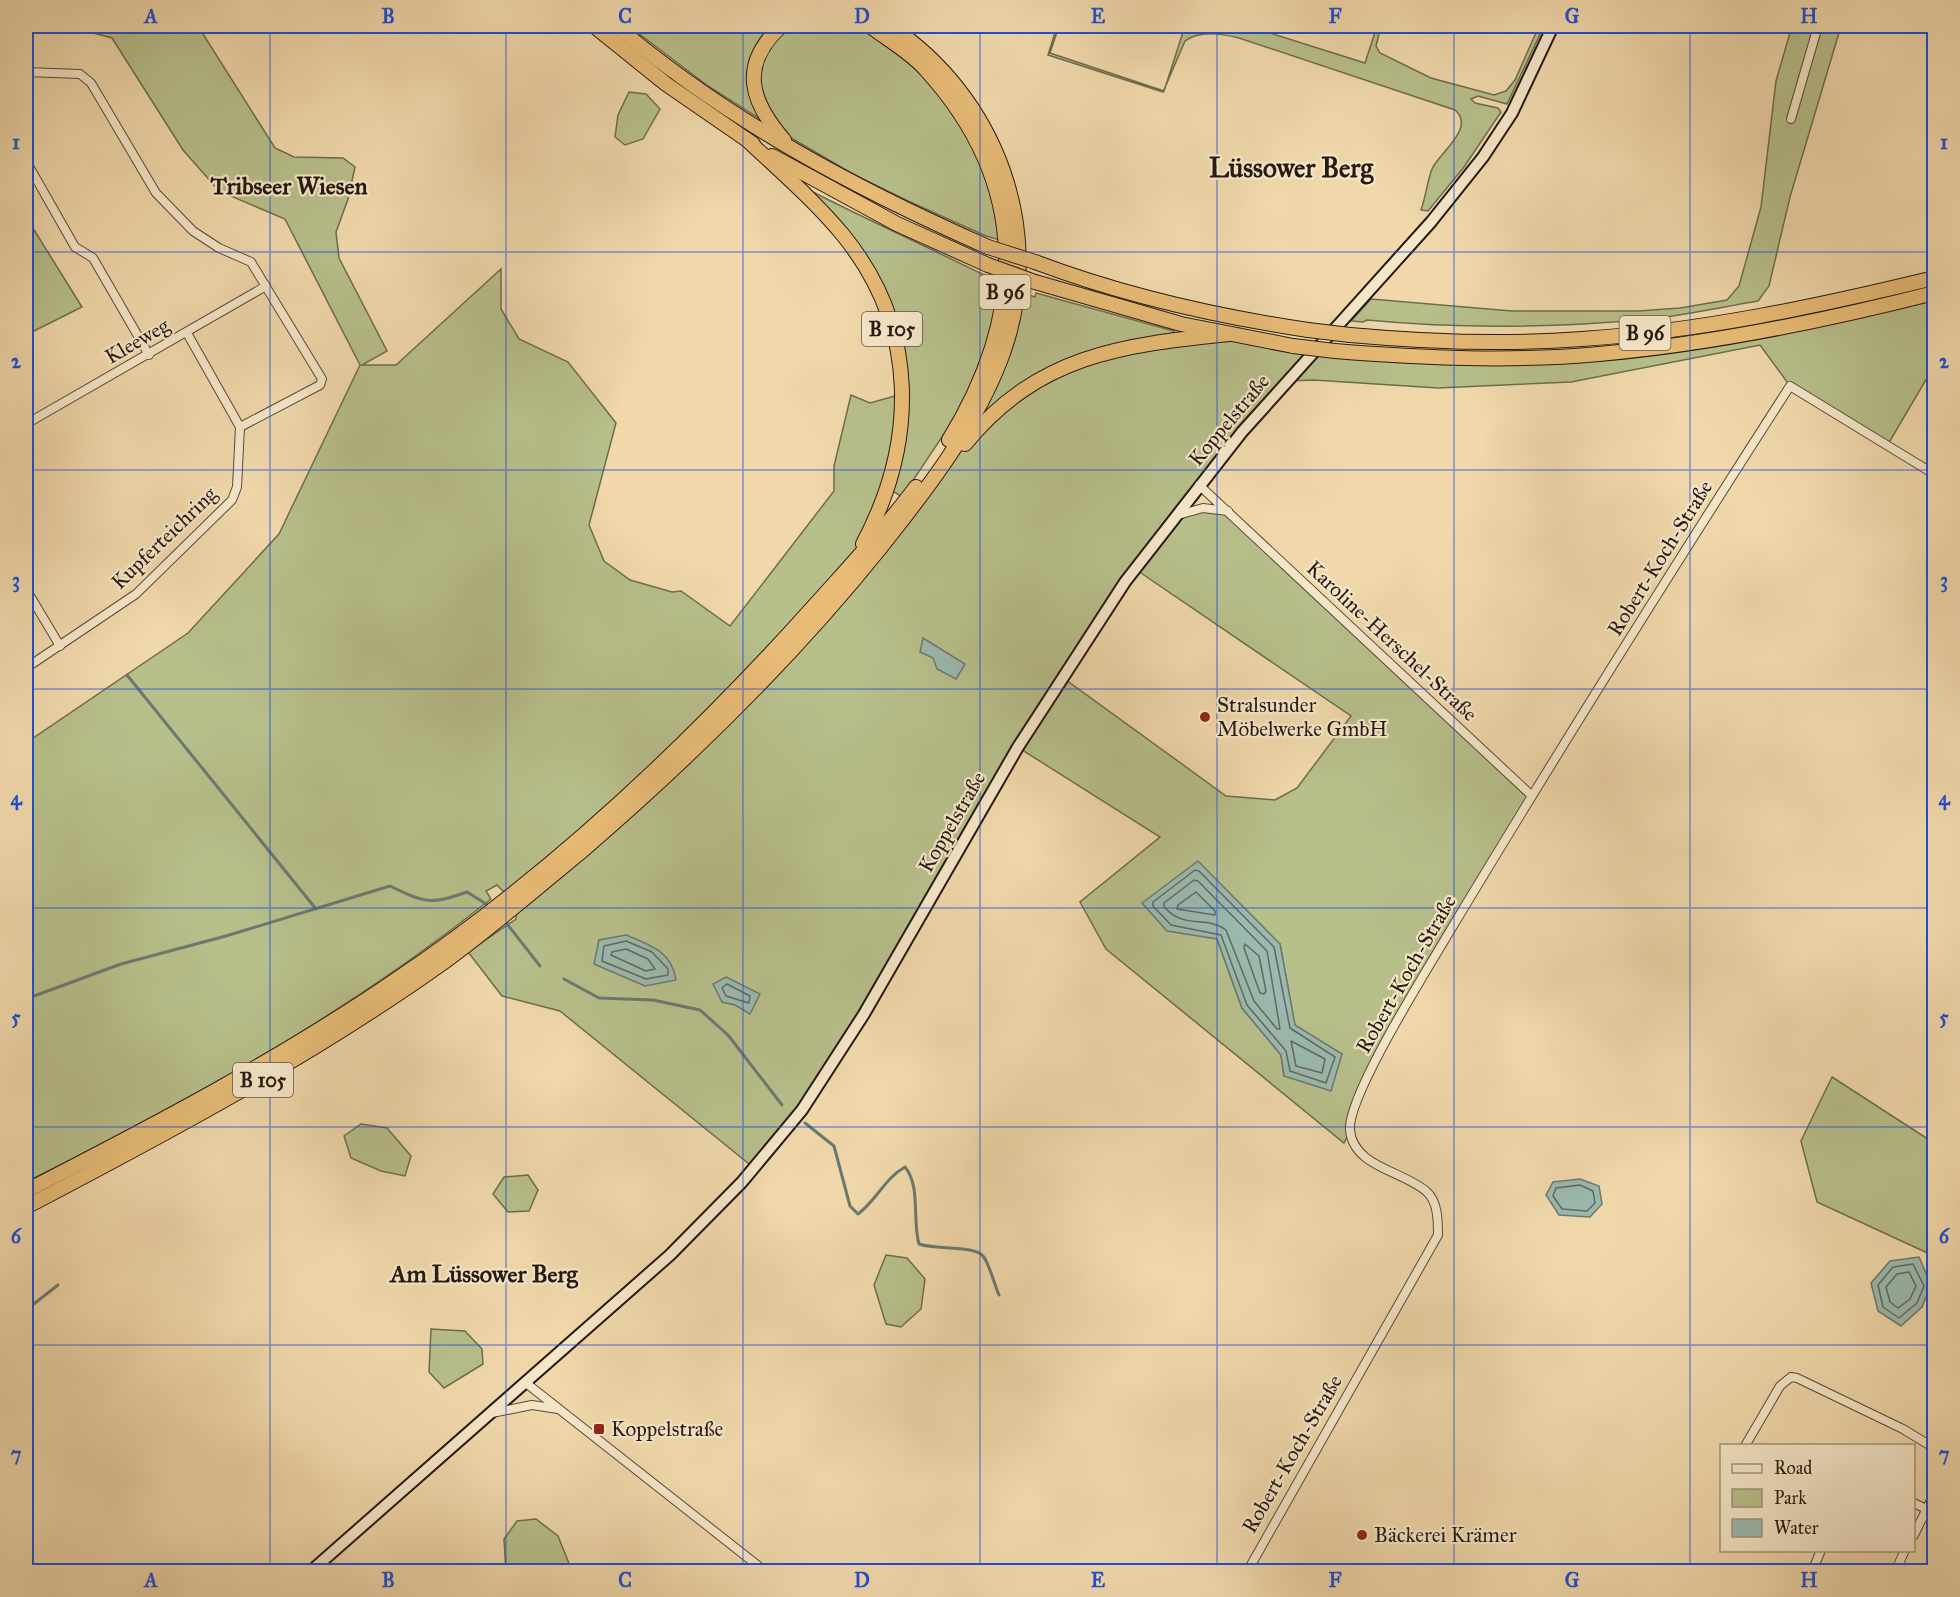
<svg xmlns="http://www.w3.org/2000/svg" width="1960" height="1597" viewBox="0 0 1960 1597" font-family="'IM FELL Great Primer',serif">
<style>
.green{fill:#b7bf8b;stroke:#6e6c4e;stroke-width:1.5;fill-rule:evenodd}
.water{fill:#9bb9ae;stroke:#6c796f;stroke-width:1.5}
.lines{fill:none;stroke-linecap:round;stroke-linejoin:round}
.shore{stroke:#606960;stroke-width:1.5}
.stream{stroke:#6c796f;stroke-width:3}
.street-casing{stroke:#584938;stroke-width:10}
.secondary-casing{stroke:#251911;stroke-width:14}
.highway-casing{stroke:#251911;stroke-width:16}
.street{stroke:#f5e6c8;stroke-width:8}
.secondary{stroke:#f5e6c8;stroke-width:10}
.highway{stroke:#e8bc76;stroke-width:14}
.highway-bridge-casing{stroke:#251911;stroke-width:16;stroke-linecap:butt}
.highway-bridge{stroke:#e8bc76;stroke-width:14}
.grid{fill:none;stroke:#1d4ed8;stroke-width:1.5;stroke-opacity:0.55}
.poi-dot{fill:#8f2418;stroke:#f5e6c8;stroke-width:2}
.labels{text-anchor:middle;stroke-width:4.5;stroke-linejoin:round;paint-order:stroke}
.shield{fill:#f5e6c8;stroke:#635648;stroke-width:1.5}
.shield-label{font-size:20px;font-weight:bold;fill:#251911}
.street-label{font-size:21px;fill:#251911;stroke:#f5e6c8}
.poi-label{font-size:21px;fill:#251911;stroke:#f5e6c8;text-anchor:start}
.quarter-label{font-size:24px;font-weight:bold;fill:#251911;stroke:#f5e6c8}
.district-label{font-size:27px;font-weight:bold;fill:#251911;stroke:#f5e6c8}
.neatline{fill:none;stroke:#1d4ed8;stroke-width:2}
.grid-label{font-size:20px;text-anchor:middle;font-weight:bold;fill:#1d4ed8}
</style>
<rect width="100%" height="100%" fill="#f0d8ab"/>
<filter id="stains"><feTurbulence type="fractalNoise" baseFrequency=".00333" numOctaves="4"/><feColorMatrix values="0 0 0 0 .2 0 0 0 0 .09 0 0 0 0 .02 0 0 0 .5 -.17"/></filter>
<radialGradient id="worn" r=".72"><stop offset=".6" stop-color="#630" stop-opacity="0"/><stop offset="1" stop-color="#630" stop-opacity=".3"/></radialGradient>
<g class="green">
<path d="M67 26H198L275 148 294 157 343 158 355 167 348 199 336 232 339 258 387 351 362 365H396L501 269V309L519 339 568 362 616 423 589 525 604 561 630 580 672 592 681 591 730 626 834 491V466L851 395 870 403 902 394 900 441 853 562 763 663 583 833 504 892 497 885 486 891 491 899C348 1013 190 1102 26 1182V743L188 633 279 534 360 365 285 219 219 191 183 150 112 38Z"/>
<path d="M629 26H773L751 99 760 119 708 86Z"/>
<path d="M787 26H860L907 57 968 131 995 201 1000 240 986 236 908 201 853 174 786 135 775 125 756 79 771 38Z"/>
<path d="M1057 26H1059L1050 53 1164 91 1185 26H1248L1365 63 1377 26H1381L1376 46 1380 53 1431 78 1494 95 1506 91 1515 80 1539 26H1544L1507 104 1478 96 1471 99 1475 103 1498 108 1501 112 1464 167 1428 211 1421 210C1426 196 1427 182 1432 169 1439 153 1476 128 1455 110L1239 38C1222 34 1200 30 1185 41L1163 92 1048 55Z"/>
<path d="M1792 26H1841L1790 197 1769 286 1758 301C1722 307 1686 315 1650 319 1555 328 1461 329 1367 320L1363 322 1351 321 1371 299 1512 311H1638L1680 308 1727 300 1739 286 1761 207 1776 81Z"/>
<path d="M629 92 646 94 660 109 643 139 625 145 615 137 618 115Z"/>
<path d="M799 185C861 217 924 245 986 276V279L1001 285 987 352 960 410 902 497 891 490 902 451 889 310Z"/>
<path d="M26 217 82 307 26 335Z"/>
<path d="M1019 292 1035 297 1036 293 1174 331 1173 335 1130 340 1066 361 977 423Z"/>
<path d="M1934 293V366L1887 446 1790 386 1760 345 1571 382 1438 388 1314 380 1287 381 1176 515 1203 508 1229 511 1531 795 1414 991 1352 1108 1350 1131 1344 1143 1106 949 1080 902 1160 837 1019 748 864 1014 754 1168 560 1011 502 996 468 952 516 919V907L552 876 973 434 1058 369 1229 334 1335 351 1597 355ZM1135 569 1351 716 1297 788 1275 800 1226 796 1062 677ZM1217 939 1280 944 1295 1026 1342 1054 1284 1076 1281 1055 1242 1008Z"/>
<path d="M1832 1077 1934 1143V1256L1817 1202 1801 1141Z"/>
<path d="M361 1124 387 1128 411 1156 405 1176 381 1171 351 1158 344 1136Z"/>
<path d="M528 1175 538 1190 529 1211 508 1212 493 1194 504 1177Z"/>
<path d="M886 1255 907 1258 925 1279 921 1309 901 1327 886 1324 874 1285Z"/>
<path d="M431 1329 465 1331 482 1349 483 1364 444 1388 429 1372Z"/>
<path d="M536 1519 558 1536 572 1571H506L504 1539 517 1521Z"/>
</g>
<g class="water">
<path d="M923 638 965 664 956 679 937 669 933 658 920 652Z"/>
<path d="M1198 861 1280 944 1295 1025 1342 1054 1331 1091 1284 1076 1281 1055 1242 1008 1217 939 1167 931 1142 903Z"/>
<path d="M626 935C651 945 672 952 676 980L645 986 594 964 599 940Z"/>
<path d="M726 977 760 994 750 1014 735 1005 722 1002 713 984Z"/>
<path d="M1580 1179 1599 1186 1602 1204 1590 1217 1559 1215 1546 1195 1553 1182Z"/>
<path d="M1919 1257 1931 1285 1922 1307 1901 1326 1878 1311 1871 1283 1890 1261Z"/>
</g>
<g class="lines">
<g class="shore">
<path d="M1195 870 1199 871 1274 947 1290 1028 1335 1057 1326 1083 1290 1071 1286 1051 1247 1005 1221 935 1171 925 1153 906V902Z"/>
<path d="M1194 880 1198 881 1267 951 1280 1029H1277L1254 1001 1226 930C1206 915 1185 930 1164 907V903Z"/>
<path d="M1196 892 1215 911V915L1177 909 1178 905Z"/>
<path d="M626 941 652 952 668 969V975L646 979 602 961 604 946Z"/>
<path d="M1245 944 1259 956 1266 991 1264 994 1260 993 1244 948Z"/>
<path d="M626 949 648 959 655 969 646 971 611 955 612 952Z"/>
<path d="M727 984 750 996 749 1003 726 996 722 988Z"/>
<path d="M1291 1041 1325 1059 1322 1073 1296 1066Z"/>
<path d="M1580 1185 1593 1191 1595 1203 1587 1211 1562 1209 1553 1196 1556 1188Z"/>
<path d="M1913 1264 1924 1286 1917 1303 1899 1318 1883 1307 1878 1285 1893 1267Z"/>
<path d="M1909 1272 1916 1286 1910 1299 1898 1308 1890 1302 1886 1287 1897 1274Z"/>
</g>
<g class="stream">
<path d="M127 675 316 909"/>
<path d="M504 920 540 966"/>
<path d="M564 979 599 998 653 1000 700 1010 728 1035 782 1105"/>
<path d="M26 999 121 964 226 936 390 886C425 903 430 905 467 892L491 907"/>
<path d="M805 1123 834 1146 850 1206 858 1214C876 1201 885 1178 905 1167 921 1187 912 1219 919 1244 934 1250 974 1245 983 1256 990 1265 994 1284 999 1295"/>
<path d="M26 1310 58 1285"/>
</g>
<defs>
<g id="street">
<path d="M26 72 80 74 91 83 156 193 193 231 219 248 251 262 322 379 320 385 240 427"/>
<path d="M1791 119 1818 26"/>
<path d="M26 161 75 247 93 258 149 355"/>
<path d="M26 424 266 286"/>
<path d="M1199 485 1531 795"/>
<path d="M1178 515 1203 508 1228 511"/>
<path d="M26 589 60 646"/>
<path d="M26 668 136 594 232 500 237 487 240 427 187 333"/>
<path d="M526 1383 766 1572"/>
<path d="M492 1413 532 1405 558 1409"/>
<path d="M1745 1446 1780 1386 1791 1377 1797 1378 1903 1429 1934 1448"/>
<path d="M1914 1503 1926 1509"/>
<path d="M1914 1535 1934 1494"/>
<path d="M1247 1572 1438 1235C1438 1221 1438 1202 1427 1192 1404 1171 1353 1167 1350 1130 1347 1097 1427 970 1447 936 1558 751 1673 568 1790 386L1934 474"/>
<path d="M1812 1572 1821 1550"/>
<path d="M1895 1572 1905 1550"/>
</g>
<path id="secondary" d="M310 1572 670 1255 742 1182 802 1110 864 1014 1018 747 1125 582 1242 432 1431 222 1483 157 1512 113 1553 26"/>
<g id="highway">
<path d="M594 26 666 84 753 144"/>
<path d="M616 26C729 121 854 188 988 247"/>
<path d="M781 26C739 65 750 101 784 140"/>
<path d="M870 26C888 40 912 53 927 71 1030 185 1027 312 949 440"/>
<path d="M746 139C779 170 814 200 843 235 919 328 917 442 863 544"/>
<path d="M772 156 897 224 988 265"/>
<path d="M1035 262C1125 296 1214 316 1308 330"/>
<path d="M1035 282 1181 324 1293 346"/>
<path d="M1350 335C1427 342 1504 345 1582 339 1701 331 1819 306 1934 278"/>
<path d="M1335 351C1423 358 1511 362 1599 354 1712 344 1824 321 1934 293"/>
<path d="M965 444C1038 355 1121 345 1229 334"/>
<path d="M26 1191C154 1125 281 1059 400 977 551 875 693 741 815 605 849 567 885 529 916 487"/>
<path d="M26 1207C169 1132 312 1056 444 962 492 927 537 888 583 850 691 757 792 658 881 547 928 488 977 425 1003 353 1047 231 996 96 890 26"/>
</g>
</defs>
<use href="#street" class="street-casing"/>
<use href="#secondary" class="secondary-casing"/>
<use href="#highway" class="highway-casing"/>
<use href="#street" class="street"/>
<use href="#secondary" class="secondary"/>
<use href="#highway" class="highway"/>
<defs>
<g id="highway-bridge">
<path d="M988 247 1035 262"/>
<path d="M988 265 1035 282"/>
<path d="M1308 330 1350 335"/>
<path d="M1293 346 1335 351"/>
</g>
</defs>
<use href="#highway-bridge" class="highway-bridge-casing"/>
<use href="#highway-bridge" class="highway-bridge"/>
</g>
<path class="grid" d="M270 26V1572M506 26V1572M743 26V1572M980 26V1572M1217 26V1572M1454 26V1572M1690 26V1572M26 252H1934M26 470H1934M26 689H1934M26 908H1934M26 1127H1934M26 1345H1934"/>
<g class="poi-dot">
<circle cx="1205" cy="717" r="6"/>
<rect x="593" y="1423" width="12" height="12" rx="3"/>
<circle cx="1362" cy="1535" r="6"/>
</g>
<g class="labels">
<g class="shield">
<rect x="979.5" y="275" width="51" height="34" rx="4.5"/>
<rect x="862" y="312" width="60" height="34" rx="4.5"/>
<rect x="1619.5" y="316" width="51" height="34" rx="4.5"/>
<rect x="233" y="1063" width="60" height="34" rx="4.5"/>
</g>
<g class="shield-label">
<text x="1005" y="299">B 96</text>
<text x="892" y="336">B 105</text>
<text x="1645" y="340">B 96</text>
<text x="263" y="1087">B 105</text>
</g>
<g class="street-label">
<text transform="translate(137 341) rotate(-30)" y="7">Kleeweg</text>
<text transform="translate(1229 420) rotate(-50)" y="7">Koppelstraße</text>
<text transform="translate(164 538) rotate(-44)" y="7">Kupferteichring</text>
<text transform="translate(1660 558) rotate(-58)" y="7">Robert-Koch-Straße</text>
<text transform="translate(1392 641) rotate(43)" y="7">Karoline-Herschel-Straße</text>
<text transform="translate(952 822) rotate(-60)" y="7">Koppelstraße</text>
<text transform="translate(1406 974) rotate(-60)" y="7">Robert-Koch-Straße</text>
<text transform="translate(1292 1454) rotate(-60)" y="7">Robert-Koch-Straße</text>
</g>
<g class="poi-label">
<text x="1217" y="712">Stralsunder<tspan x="1217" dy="24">Möbelwerke GmbH</tspan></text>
<text x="611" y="1436">Koppelstraße</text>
<text x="1374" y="1542">Bäckerei Krämer</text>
</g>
<g class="quarter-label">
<text x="289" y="194">Tribseer Wiesen</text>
<text x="484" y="1282">Am Lüssower Berg</text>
</g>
<g class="district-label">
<text x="1291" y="177">Lüssower Berg</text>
</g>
</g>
<rect width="1960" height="1597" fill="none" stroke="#f0d8ab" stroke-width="66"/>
<rect x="1720" y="1444" width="195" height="108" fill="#f5e6c8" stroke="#a2947f" stroke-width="1.5"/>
<rect x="1732" y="1464" width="30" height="9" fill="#f5e6c8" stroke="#a2947f" stroke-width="1.5"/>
<text x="1774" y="1474" font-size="18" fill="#251911">Road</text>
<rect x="1732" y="1489" width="30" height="18" fill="#b7bf8b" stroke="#a2947f" stroke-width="1.5"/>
<text x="1774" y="1504" font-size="18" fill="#251911">Park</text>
<rect x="1732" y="1519" width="30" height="18" fill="#9bb9ae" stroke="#a2947f" stroke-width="1.5"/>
<text x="1774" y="1534" font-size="18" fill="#251911">Water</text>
<rect x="33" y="33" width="1894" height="1531" class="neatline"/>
<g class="grid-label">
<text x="151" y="23">A</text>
<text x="388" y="23">B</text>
<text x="625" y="23">C</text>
<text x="862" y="23">D</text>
<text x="1098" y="23">E</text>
<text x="1335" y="23">F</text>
<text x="1572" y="23">G</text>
<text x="1809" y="23">H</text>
<text x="16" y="149">1</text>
<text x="1944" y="149">1</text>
<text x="16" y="368">2</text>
<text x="1944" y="368">2</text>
<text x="16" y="587">3</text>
<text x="1944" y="587">3</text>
<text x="16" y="805">4</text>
<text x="1944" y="805">4</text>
<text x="16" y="1024">5</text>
<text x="1944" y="1024">5</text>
<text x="16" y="1243">6</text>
<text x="1944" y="1243">6</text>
<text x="16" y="1461">7</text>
<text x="1944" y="1461">7</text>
<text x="151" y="1587">A</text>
<text x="388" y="1587">B</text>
<text x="625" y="1587">C</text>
<text x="862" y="1587">D</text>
<text x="1098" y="1587">E</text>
<text x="1335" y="1587">F</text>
<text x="1572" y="1587">G</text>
<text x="1809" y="1587">H</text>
</g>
<rect width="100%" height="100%" filter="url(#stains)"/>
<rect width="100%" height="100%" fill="url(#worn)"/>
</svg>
